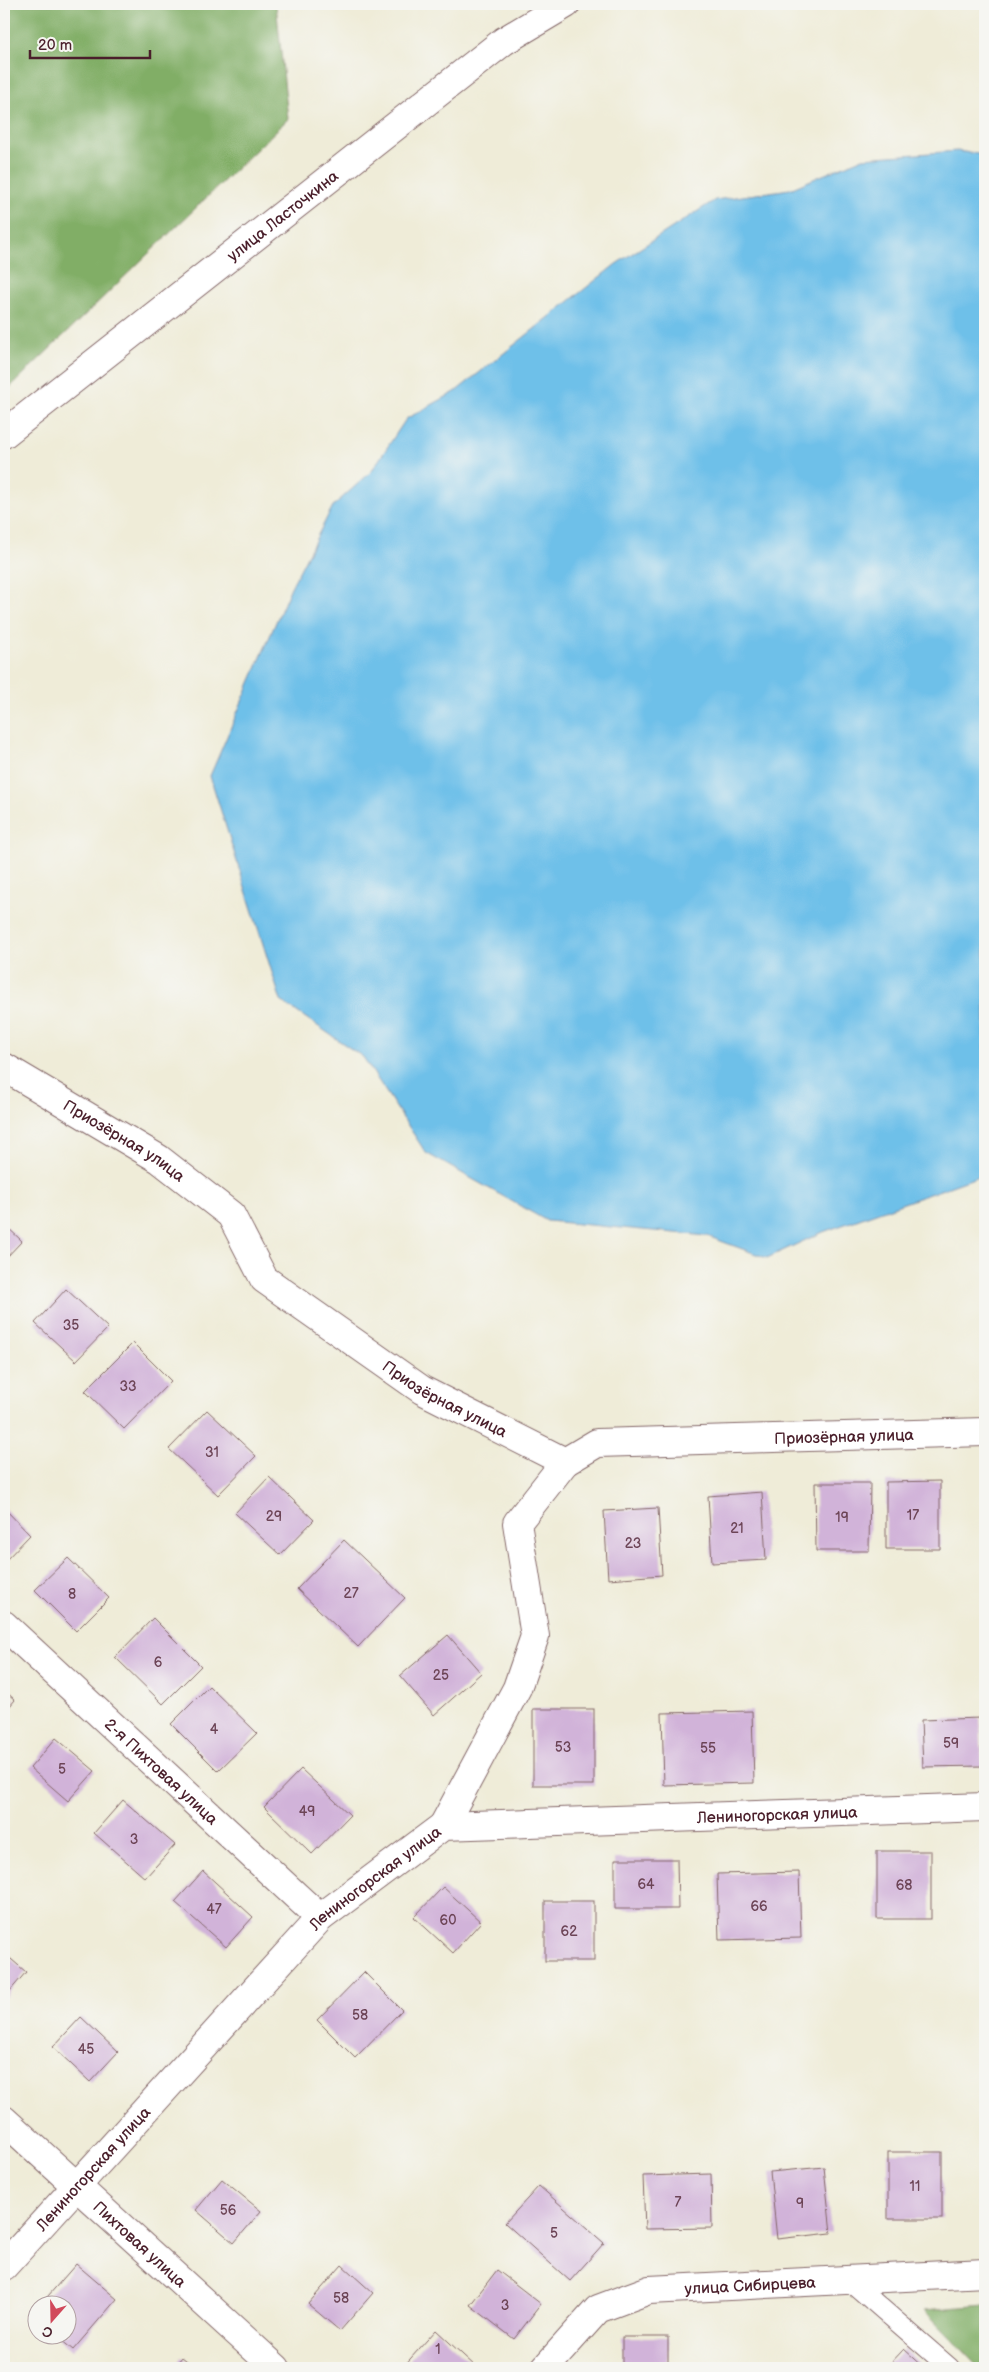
<svg xmlns="http://www.w3.org/2000/svg" width="989" height="2372" viewBox="0 0 989 2372" font-family="'Balsamiq Sans',sans-serif">
<style>
.forest{fill:#81ae66;stroke:#666648}
.water{fill:#6ec0e9;stroke:#5c708a}
.building{fill:#d1b3d9}
.lines{fill:none;stroke-linecap:round;stroke-linejoin:round}
.lane-casing{stroke:#846768;stroke-width:21}
.street-casing{stroke:#846768;stroke-width:30}
.secondary-casing{stroke:#846768;stroke-width:30}
.lane{stroke:#fff;stroke-width:19}
.street{stroke:#fff;stroke-width:28}
.secondary{stroke:#fff;stroke-width:28}
.labels{text-anchor:middle;stroke-width:5;stroke-linejoin:round;paint-order:stroke}
.number-label{font-size:14px;fill:#6c4456}
.street-label{font-size:16px;fill:#4a1f2b;stroke:#f6f6f2}
</style>
<rect width="100%" height="100%" fill="#f6f6f2"/>
<filter id="ink" filterUnits="userSpaceOnUse"><feTurbulence type="fractalNoise" baseFrequency=".02" numOctaves="2"/><feDisplacementMap in="SourceGraphic" scale="10" xChannelSelector="R" yChannelSelector="G"/><feConvolveMatrix kernelMatrix="1 2 1 2 8 2 1 2 1" color-interpolation-filters="sRGB"/></filter>
<filter id="wash" filterUnits="userSpaceOnUse"><feTurbulence type="fractalNoise" baseFrequency=".0096" numOctaves="4" result="noise"/><feDisplacementMap in="SourceGraphic" scale="20" xChannelSelector="R" yChannelSelector="G"/><feGaussianBlur stdDeviation="1.12" result="paint"/><feColorMatrix in="noise" values="0 0 0 0 0 0 0 0 0 0 0 0 0 0 0 0 0 1.4 0 .05"/><feComposite in="paint" operator="in"/></filter>
<g filter="url(#wash)">
<rect width="100%" height="100%" fill="#efecd8"/>
<g class="forest">
<path d="M4 4H276L288 119 4 393Z"/>
<path d="M985 2305V2368H980L924 2310Z"/>
</g>
<path class="water" d="M957 151 985 155V1174L823 1232 767 1258 707 1236 547 1221 426 1153 363 1057 281 1001 210 776 291 587 333 506 371 472 406 419 455 392 616 264 715 200 790 189 863 158Z"/>
<g id="blocks">
<g class="building">
<path d="M4 1224 22 1241 4 1260Z"/>
<path d="M66 1289 108 1328 76 1361 35 1323Z"/>
<path d="M133 1343 171 1381 124 1429 85 1391Z"/>
<path d="M207 1410 256 1456 218 1495 169 1449Z"/>
<path d="M269 1477 314 1520 280 1555 235 1513Z"/>
<path d="M940 1481V1549H886V1482Z"/>
<path d="M815 1483H870L869 1551H816Z"/>
<path d="M762 1492 766 1560 712 1563 708 1496Z"/>
<path d="M4 1508 30 1535 4 1562Z"/>
<path d="M658 1508 662 1575 608 1579 604 1511Z"/>
<path d="M344 1540 405 1598 358 1647 297 1589Z"/>
<path d="M68 1558 109 1598 76 1631 35 1590Z"/>
<path d="M153 1618 201 1666 163 1704 115 1657Z"/>
<path d="M448 1635 481 1673 434 1715 400 1676Z"/>
<path d="M209 1686 257 1733 218 1771 171 1724Z"/>
<path d="M4 1690 15 1700 4 1713Z"/>
<rect x="533" y="1709" width="61" height="76"/>
<path d="M752 1711 754 1783 664 1785 662 1713Z"/>
<path d="M980 1718 982 1766 923 1767 921 1720Z"/>
<path d="M56 1738 95 1771 68 1801 30 1768Z"/>
<path d="M301 1769 350 1815 312 1854 264 1807Z"/>
<path d="M123 1800 175 1845 145 1878 94 1833Z"/>
<rect x="877" y="1851" width="54" height="68"/>
<path d="M615 1859H677L678 1909H615Z"/>
<path d="M203 1871 253 1917 226 1947 175 1902Z"/>
<path d="M799 1872 801 1938 719 1940 717 1874Z"/>
<path d="M443 1887 481 1922 453 1953 414 1917Z"/>
<rect x="545" y="1901" width="49" height="60"/>
<path d="M4 1953 26 1972 4 1998Z"/>
<path d="M364 1972 402 2010 355 2058 317 2020Z"/>
<path d="M81 2017 118 2052 90 2082 53 2047Z"/>
<rect x="888" y="2152" width="54" height="67"/>
<path d="M824 2167 831 2233 777 2239 770 2172Z"/>
<path d="M711 2174 712 2228 645 2229 643 2176Z"/>
<path d="M222 2179 261 2211 234 2243 196 2210Z"/>
<path d="M539 2186 604 2243 570 2281 505 2223Z"/>
<path d="M76 2264 117 2299 73 2350 54 2334H68V2304H41Z"/>
<path d="M342 2265 373 2293 340 2331 308 2304Z"/>
<path d="M497 2270 541 2304 514 2339 470 2305Z"/>
<path d="M436 2330 476 2367 475 2368H402Z"/>
<rect x="622" y="2337" width="46" height="31"/>
<path d="M904 2349 925 2368H886Z"/>
<path d="M182 2357 196 2368H173Z"/>
</g>
</g>
</g>
<g filter="url(#ink)">
<use href="#blocks" fill-opacity="0" stroke="#846768" stroke-width="1"/>
<g class="lines">
<defs>
<path id="lane" d="M850 2281 950 2368"/>
<g id="street">
<path id="s1" d="M4 1067 159 1159 231 1215 264 1279 422 1390 565 1462 597 1443 985 1432"/>
<path id="s2" d="M4 1625 320 1918"/>
<path d="M443 1826 517 1688 535 1636 517 1523 565 1462"/>
<path id="s3" d="M4 2266 320 1918 443 1826 985 1807"/>
<path id="s4" d="M545 2368 598 2309 649 2290 985 2273"/>
</g>
<g id="secondary">
<path id="s5" d="M4 434 504 41 566 4"/>
<path id="s6" d="M4 2120 276 2368"/>
</g>
</defs>
<use href="#lane" class="lane-casing"/>
<use href="#street" class="street-casing"/>
<use href="#secondary" class="secondary-casing"/>
<use href="#lane" class="lane"/>
<use href="#street" class="street"/>
<use href="#secondary" class="secondary"/>
</g>
</g>
<g class="labels">
<g class="number-label">
<text x="71" y="1330">35</text>
<text x="128" y="1391">33</text>
<text x="212" y="1457">31</text>
<text x="913" y="1520">17</text>
<text x="274" y="1521">29</text>
<text x="842" y="1522">19</text>
<text x="737" y="1533">21</text>
<text x="633" y="1548">23</text>
<text x="351" y="1598">27</text>
<text x="72" y="1599">8</text>
<text x="158" y="1667">6</text>
<text x="441" y="1680">25</text>
<text x="214" y="1734">4</text>
<text x="951" y="1748">59</text>
<text x="563" y="1752">53</text>
<text x="708" y="1753">55</text>
<text x="62" y="1774">5</text>
<text x="307" y="1816">49</text>
<text x="134" y="1844">3</text>
<text x="646" y="1889">64</text>
<text x="904" y="1890">68</text>
<text x="759" y="1911">66</text>
<text x="214" y="1914">47</text>
<text x="448" y="1925">60</text>
<text x="569" y="1936">62</text>
<text x="360" y="2020">58</text>
<text x="86" y="2054">45</text>
<text x="915" y="2191">11</text>
<text x="678" y="2207">7</text>
<text x="800" y="2208">9</text>
<text x="228" y="2215">56</text>
<text x="554" y="2238">5</text>
<text x="341" y="2303">58</text>
<text x="505" y="2310">3</text>
<text x="438" y="2354">1</text>
</g>
<g class="street-label">
<text dy="6" stroke="none"><textPath href="#s5" startOffset="354">улица Ласточкина</textPath></text>
<text dy="6" stroke="none"><textPath href="#s1" startOffset="141">Приозёрная улица</textPath></text>
<text dy="6" stroke="none"><textPath href="#s1" startOffset="561">Приозёрная улица</textPath></text>
<text dy="6" stroke="none"><textPath href="#s1" startOffset="981">Приозёрная улица</textPath></text>
<text dy="6" stroke="none"><textPath href="#s2" startOffset="215">2-я Пихтовая улица</textPath></text>
<text dy="6" stroke="none"><textPath href="#s3" startOffset="958">Лениногорская улица</textPath></text>
<text dy="6" stroke="none"><textPath href="#s3" startOffset="538">Лениногорская улица</textPath></text>
<text dy="6" stroke="none"><textPath href="#s3" startOffset="132">Лениногорская улица</textPath></text>
<text dy="6" stroke="none"><textPath href="#s6" startOffset="184">Пихтовая улица</textPath></text>
<text dy="6" stroke="none"><textPath href="#s4" startOffset="235">улица Сибирцева</textPath></text>
</g>
</g>
<rect width="989" height="2372" fill="none" stroke="#f6f6f2" stroke-width="20"/>
<g transform="translate(52 2320) rotate(200)"><circle r="24" fill="#f6f6f2" stroke="#b1a0a2"/>
<path d="M0-4L9 19L0 12L-9 19Z" fill="#d1495b"/>
<text y="-8" font-size="14" font-weight="bold" text-anchor="middle" fill="#4a1f2b">С</text>
</g>
<path d="M30 50v8h120v-8" fill="none" stroke="#4a1f2b" stroke-width="2.5"/>
<text x="38" y="50" font-size="15" fill="#4a1f2b" stroke="#f6f6f2" stroke-width="4" paint-order="stroke">20 m</text>
</svg>
